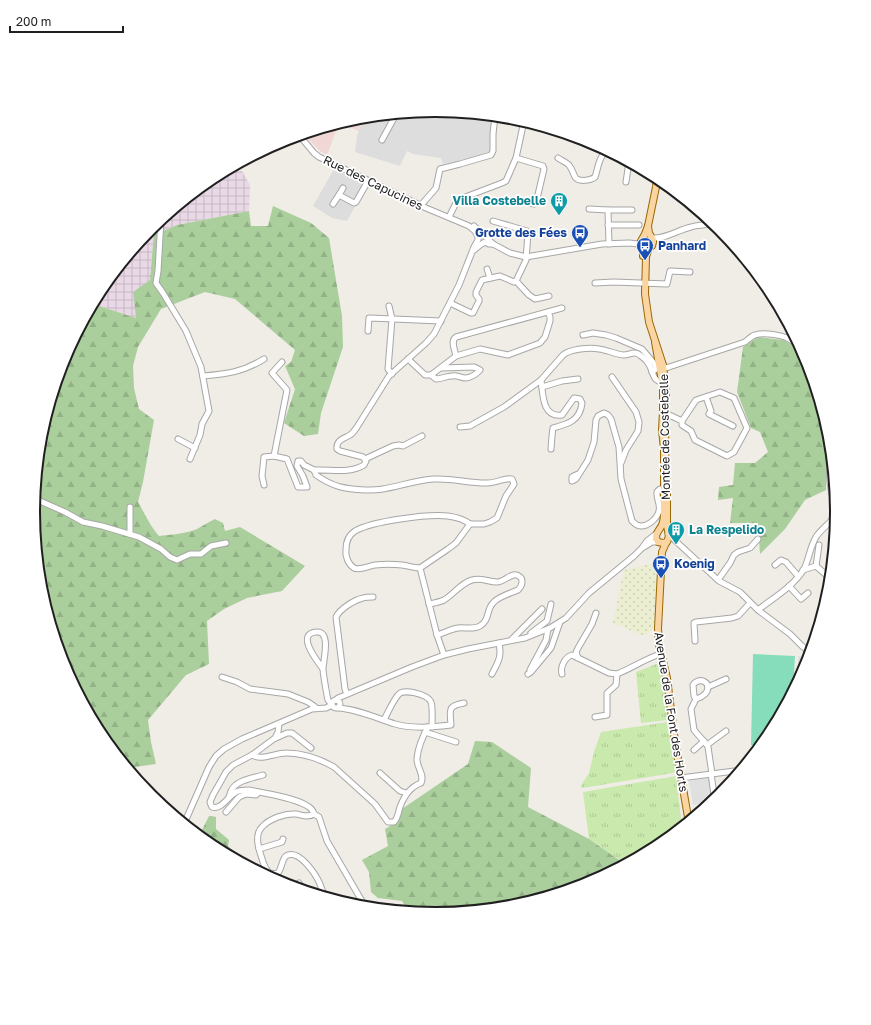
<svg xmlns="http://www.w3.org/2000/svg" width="871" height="1025" viewBox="0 0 871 1025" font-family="'Golos Text',sans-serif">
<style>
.residential{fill:#dedddd}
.commercial{fill:#f0d7d6}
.industrial{fill:url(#industrial-grid)}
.farmland{fill:url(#farmland-dots)}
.grass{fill:url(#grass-tufts)}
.forest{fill:url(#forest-firs)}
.pitch{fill:#86ddbc}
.parking{fill:#e0e0e0}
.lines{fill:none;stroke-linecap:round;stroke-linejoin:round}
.minor-casing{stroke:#a7a7a7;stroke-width:7}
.major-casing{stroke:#986803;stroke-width:8}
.minor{stroke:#fff;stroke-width:5}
.major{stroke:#fad5a1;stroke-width:6}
.labels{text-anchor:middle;stroke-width:3.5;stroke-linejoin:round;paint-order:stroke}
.street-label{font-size:12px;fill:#202020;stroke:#fff}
.culture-label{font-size:12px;font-weight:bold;fill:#0d838f;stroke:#fff;text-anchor:end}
.transit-label{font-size:12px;font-weight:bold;fill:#164399;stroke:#fff;text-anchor:start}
.rim{fill:none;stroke:#202020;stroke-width:2}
</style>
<defs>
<pattern id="industrial-grid" width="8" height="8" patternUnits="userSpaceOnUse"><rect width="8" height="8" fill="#e9d8e6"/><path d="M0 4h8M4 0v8" fill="none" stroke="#c8b9c5"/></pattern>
<pattern id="farmland-dots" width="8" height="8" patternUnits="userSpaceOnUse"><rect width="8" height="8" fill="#eceed2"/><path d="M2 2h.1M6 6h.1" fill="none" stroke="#caccb4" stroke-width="1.8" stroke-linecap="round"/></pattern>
<pattern id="grass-tufts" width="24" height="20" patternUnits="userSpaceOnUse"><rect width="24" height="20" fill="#cae9ad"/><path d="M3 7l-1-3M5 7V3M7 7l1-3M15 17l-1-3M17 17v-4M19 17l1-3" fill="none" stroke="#adc895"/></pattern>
<pattern id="forest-firs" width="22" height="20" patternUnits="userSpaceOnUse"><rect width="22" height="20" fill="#aace9c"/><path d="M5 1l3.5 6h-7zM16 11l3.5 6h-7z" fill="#92b186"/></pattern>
</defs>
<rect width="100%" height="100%" fill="#f0ede6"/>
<g class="residential">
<path d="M436 110 492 116 490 131V151L478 156 443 164 441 158 413 154 407 151 400 166 355 152 357 136 362 121V117Z"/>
<path d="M334 169 367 185 347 221 332 218 313 206Z"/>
</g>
<path class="commercial" d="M360 117 361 120 359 131 339 123 327 155 320 151 303 134 357 118Z"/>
<g class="industrial">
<path d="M242 171 250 185 249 211 177 225 163 231V218L212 178 223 172Z"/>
<path d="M150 229 154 232 150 281 133 292 136 318 93 304 101 289Z"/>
</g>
<path class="farmland" d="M659 562 653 629 644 636 613 623 624 570Z"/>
<g class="grass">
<path d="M659 663 663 674 668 720 641 723 636 672Z"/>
<path d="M668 722 670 723 671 743 676 771 673 773 583 788 581 787 582 784 589 773 594 752 601 732Z"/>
<path d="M676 776 682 828 659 847 626 865 589 839 583 792Z"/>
</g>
<g class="forest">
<path d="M273 206 311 223 329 238 342 316 343 347 321 413 318 434 304 436 284 423 295 389 285 366 291 362 295 350 235 299 205 292 161 309 138 347 133 366 134 388 139 409 154 420 143 482 138 502C145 514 150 526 159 536 170 535 188 533 197 529 203 526 208 522 215 519L223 523 225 531 240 527 305 566 282 591 247 598 224 609 207 621 209 664 186 675 148 720 151 742 156 764 127 768 101 736 64 666 41 591 33 512 41 434 64 358 93 304 136 318 133 292 150 280 154 232 163 231 177 225 249 211 251 226H268Z"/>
<path d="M758 337 784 340 799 350 814 380 816 391 819 397 830 434 831 445 826 468V490L805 500 785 529 760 554 758 523H730L733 498 718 500 719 487 733 485 735 463H755L768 452 760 432 751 428 737 392 743 347Z"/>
<path d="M475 741 492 742 531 768 528 807 589 839 626 865 589 884 514 907 435 915 409 912 402 901 378 898 371 892 369 872 362 860 388 846 385 829 397 822 399 811 468 764Z"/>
<path d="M209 816 216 817V829L229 840 228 846 258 872 212 847 199 836Z"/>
</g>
<path class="pitch" d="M753 654 795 656 793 693 770 736 763 745H751Z"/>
<g class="parking">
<path d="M798 656H807L810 658 807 667 801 678 798 673Z"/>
<path d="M709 778 712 801 693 805 689 781Z"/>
</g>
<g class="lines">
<defs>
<g id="minor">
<path d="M299 135 314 153 319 157 426 208 469 226 475 231 478 237V240L474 247 459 285 434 334 426 343 389 376 357 427C355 430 353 433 350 435 343 439 336 440 337 449L340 451 363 457 366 461 364 465C349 474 331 469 314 470L316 475C333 487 345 489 365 490 371 490 377 490 383 489 400 486 417 480 434 479 452 478 468 483 486 483 495 484 505 477 512 479L514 484 506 496 497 518 490 522 484 524H470L456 543 448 549 420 568 437 635 444 655"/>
<path d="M382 140 394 118 386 115"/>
<path d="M516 158 543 166 544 169 536 203 534 204 518 200"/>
<path d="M558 158C562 161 566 162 569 165 572 169 573 173 575 177 578 182 590 181 595 177 598 169 599 153 609 151"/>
<path d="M629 165 638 166"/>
<path d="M626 182 629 162"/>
<path d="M343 188 339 195 354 203 356 202 368 181"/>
<path d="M333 204 339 195"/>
<path d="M421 206 422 204 436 188 440 169 460 164 491 155 493 151V134L495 116"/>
<path d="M589 209 608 210 609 244"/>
<path d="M608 210H632"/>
<path d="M449 217 456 203 460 199 502 183 506 181 516 158 524 121"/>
<path d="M161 219 158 271 156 283 163 293 186 331 201 367 209 411 202 424 200 435 190 459"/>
<path d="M608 225H639"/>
<path d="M474 226 485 236 493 244 510 253 526 257 602 244 629 243 638 244 643 246"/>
<path d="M652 238C666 239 678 230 691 227 700 224 704 227 713 222"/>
<path d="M474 250 480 245 485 242 489 244H493"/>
<path d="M487 269 490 278"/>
<path d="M516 281 529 295 535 299 549 296"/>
<path d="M595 283 614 282 667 284 670 271 690 272"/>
<path d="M450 303 471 313H473L479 301V299L476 295V292L482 280 500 276 514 282 516 281 526 260 528 233 527 231 493 221"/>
<path d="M389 306 392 319 388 369 392 374"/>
<path d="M368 331 369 318H370L441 321"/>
<path d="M583 335 593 333 606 335 616 338 642 349 653 362 656 367 655 370 652 372"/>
<path d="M456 356C455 350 450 341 456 337L562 308"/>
<path d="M408 359 425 375H431L456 356 480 349 508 355 540 343 545 337 550 321V317L548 312"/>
<path d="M661 369 669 367 745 342C748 340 751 336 755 335 764 332 785 335 792 341 799 345 805 354 808 361"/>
<path d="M431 375 436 379C442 379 446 376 452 376 457 375 461 378 465 378 470 378 477 374 480 370L474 367 441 368"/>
<path d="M203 376C227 374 243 372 264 359"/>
<path d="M612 377 636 412 639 422 638 431 626 450 621 463"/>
<path d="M541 380C543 394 542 418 562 415L574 398 580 399 582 403C580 421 568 424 553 428L552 436 551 449"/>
<path d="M542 387 562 381 578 379"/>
<path d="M706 397 711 411 709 414 733 426"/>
<path d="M663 412 682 421 696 400 720 392 734 398 747 428 734 452 727 456 695 440 691 431 682 425V421"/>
<path d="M460 427 470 426 477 422 504 407 541 380 563 355C570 349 590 347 599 349 607 350 615 354 623 355 631 355 634 350 641 356 644 358 646 360 648 363 654 371 651 382 664 382"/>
<path d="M178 439 195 448"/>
<path d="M274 456 287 390 272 373 282 362"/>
<path d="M365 459 393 446 399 445 403 446 422 436"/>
<path d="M578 474 572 477V481L576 479 588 460 594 442 596 420 598 416 604 413 608 415 611 419 619 447 621 479 632 521C633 522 635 524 637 525 646 529 657 519 659 511 661 504 656 499 657 492 659 489 661 488 664 489L666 492"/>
<path d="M264 485 262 476 264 457 274 456 287 459 298 487H307L303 476 297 466 298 461H301L304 465 314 470"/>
<path d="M34 501H40L65 512 83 522 102 526 139 537 161 549 170 557 177 560 190 554H201L211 546 226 543"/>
<path d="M130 534V507"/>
<path d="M668 534 719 581 740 592 758 610 790 634 802 646 811 653"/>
<path d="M644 547 652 542H658"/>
<path d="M775 565 781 560 786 562 798 576"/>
<path d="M816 566 819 545"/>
<path d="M420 568C413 568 409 566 402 565 394 564 383 564 375 565 368 566 360 571 354 568 348 564 345 556 346 549 346 542 349 535 355 531 373 521 427 514 448 516 455 517 465 520 470 524"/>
<path d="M803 570 816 566 831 579"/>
<path d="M718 580 730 563 734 555 738 552 750 548 758 539"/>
<path d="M789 586 801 599 808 593"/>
<path d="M429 604C434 603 440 602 444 600 454 594 461 583 472 580 481 577 488 582 497 582 505 582 513 570 520 577 522 578 522 580 522 582 522 586 520 588 518 590 511 593 497 597 493 603 486 610 490 620 480 626 473 630 465 627 458 628 451 629 444 633 437 635"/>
<path d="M758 610C773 598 794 586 804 569 809 559 810 547 816 537 820 530 832 522 834 516 836 507 832 497 831 489 829 478 829 465 832 455"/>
<path d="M531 633 547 621 551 604"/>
<path d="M512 639 542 609"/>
<path d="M695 641 694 623 696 622 732 618 738 616 750 603"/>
<path d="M578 658 576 652 578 648 592 624 596 613"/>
<path d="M323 669C318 662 295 634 316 632 332 630 323 661 323 669 323 673 327 696 328 700 329 702 331 703 332 704"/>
<path d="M530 670 546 640 548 629"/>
<path d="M492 674C498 662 502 657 499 643"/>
<path d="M528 674 531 672 551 648 560 622"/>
<path d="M562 674C560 667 565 657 572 655L609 673 617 674"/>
<path d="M222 677 237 682 250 689 288 694 308 702 314 706 316 708"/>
<path d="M708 687 726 679"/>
<path d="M347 694 345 689 336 617C340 609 354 600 363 598 366 597 370 597 373 597"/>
<path d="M696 699 694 696 693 685C700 675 714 684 705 694 702 697 700 698 696 699L691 709 694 730 707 745 708 747 712 774"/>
<path d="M336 700 338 698 343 696 412 667 444 655 468 649 525 638 550 628 566 618 589 593 634 556 642 548 647 541 656 534"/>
<circle cx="336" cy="704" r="4"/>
<path d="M338 708C357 709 376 718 395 724 412 729 433 727 451 725 450 710 447 706 464 703"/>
<path d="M595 717 607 715V693L616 685 617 674C632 668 645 659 660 654"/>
<path d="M384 720C388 712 393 701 398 695 403 688 427 694 431 702 433 707 432 720 432 727"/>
<path d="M279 724 278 732 275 738 252 755 233 765 226 772 213 795 210 802 211 805 212 807C222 810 228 796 236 792 240 790 244 790 249 790 264 793 297 798 309 807 312 809 313 810 314 814L319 817 327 841 366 908"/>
<path d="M425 732 456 742"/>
<path d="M276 738 287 733H292L311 748"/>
<path d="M707 745 726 731"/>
<path d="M694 750 704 741"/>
<path d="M252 755C262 761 275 753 286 753 303 753 320 759 334 767L375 804 388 822H394C398 818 398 813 400 807 404 796 410 787 421 783 425 774 416 767 417 758 418 748 423 736 428 727"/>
<path d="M380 773 400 791 406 793"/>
<path d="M711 774 715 801 716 800"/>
<path d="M681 778 742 770"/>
<path d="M229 797C230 795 230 793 231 791 236 780 253 778 263 775"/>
<path d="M226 812 239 797 246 794 256 795 258 793"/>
<path d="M314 814C308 818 302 815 296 814 285 813 269 819 262 827 253 836 260 852 263 862 264 864 265 868 267 870 269 874 274 874 278 873 282 868 282 859 286 856 299 848 316 875 320 884 322 890 323 894 327 898"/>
<path d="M184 824 209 767 216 756 224 749 242 739 312 709 326 708 332 705"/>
<path d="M259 849 282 842 283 839"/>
<path d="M299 883 304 891"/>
</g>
<g id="major">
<path d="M648 226 649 233 653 240V242L652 246 649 247 646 257 645 294 649 322 663 365 666 395 665 452 667 489V526L669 536 667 542 663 543 658 542C653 535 659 531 662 525 664 520 664 516 664 512V449L662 430 663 412V387L655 342"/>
<path d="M643 256 644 249 641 241 645 234 648 226 656 187 657 177"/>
<path d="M666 543 662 552 658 628 659 645 667 678 675 742 689 823"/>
</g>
</defs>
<use href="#minor" class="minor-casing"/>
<use href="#major" class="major-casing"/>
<use href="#minor" class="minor"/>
<use href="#major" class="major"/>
</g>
<defs>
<symbol id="building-pin" viewBox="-11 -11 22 30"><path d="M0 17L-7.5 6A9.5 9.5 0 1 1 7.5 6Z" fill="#0f9aa8" stroke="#fff"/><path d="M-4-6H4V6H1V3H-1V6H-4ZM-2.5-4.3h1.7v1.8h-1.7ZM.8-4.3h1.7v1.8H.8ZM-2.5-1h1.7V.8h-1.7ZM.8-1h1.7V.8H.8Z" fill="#fff"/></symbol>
<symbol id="bus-pin" viewBox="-11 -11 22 30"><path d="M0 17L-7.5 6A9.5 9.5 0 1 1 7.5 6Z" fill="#1a4fb4" stroke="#fff"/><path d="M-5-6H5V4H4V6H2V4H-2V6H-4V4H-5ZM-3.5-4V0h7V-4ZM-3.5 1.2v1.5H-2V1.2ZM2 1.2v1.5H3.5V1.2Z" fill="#fff"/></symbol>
</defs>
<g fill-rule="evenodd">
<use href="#building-pin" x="549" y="191" width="20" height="27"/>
<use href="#bus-pin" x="570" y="223" width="20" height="27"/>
<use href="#bus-pin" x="635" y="236" width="20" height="27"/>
<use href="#building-pin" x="666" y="520" width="20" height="27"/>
<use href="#bus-pin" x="651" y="554" width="20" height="27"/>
</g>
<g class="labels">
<g class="street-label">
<text transform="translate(373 183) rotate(26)" y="4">Rue des Capucines</text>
<text transform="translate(665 437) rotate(-91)" y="4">Montée de Costebelle</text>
<text transform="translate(671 712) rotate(81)" y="4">Avenue de la Font des Horts</text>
</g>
<g class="culture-label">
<text x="546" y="205">Villa Costebelle</text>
<text x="689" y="534" text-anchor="start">La Respelido</text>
</g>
<g class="transit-label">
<text x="567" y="237" text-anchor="end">Grotte des Fées</text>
<text x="658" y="250">Panhard</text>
<text x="674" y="568">Koenig</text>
</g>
</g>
<path d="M0 0H871V1025H0ZM40 512a395 395 0 1 1 790 0a395 395 0 1 1-790 0Z" fill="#fff" fill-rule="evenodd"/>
<path class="rim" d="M40 512a395 395 0 1 1 790 0a395 395 0 1 1-790 0Z"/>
<path d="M10 26v6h113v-6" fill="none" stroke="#202020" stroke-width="2"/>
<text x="16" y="26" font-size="12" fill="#202020" stroke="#ffffff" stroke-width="3" paint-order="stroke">200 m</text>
</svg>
